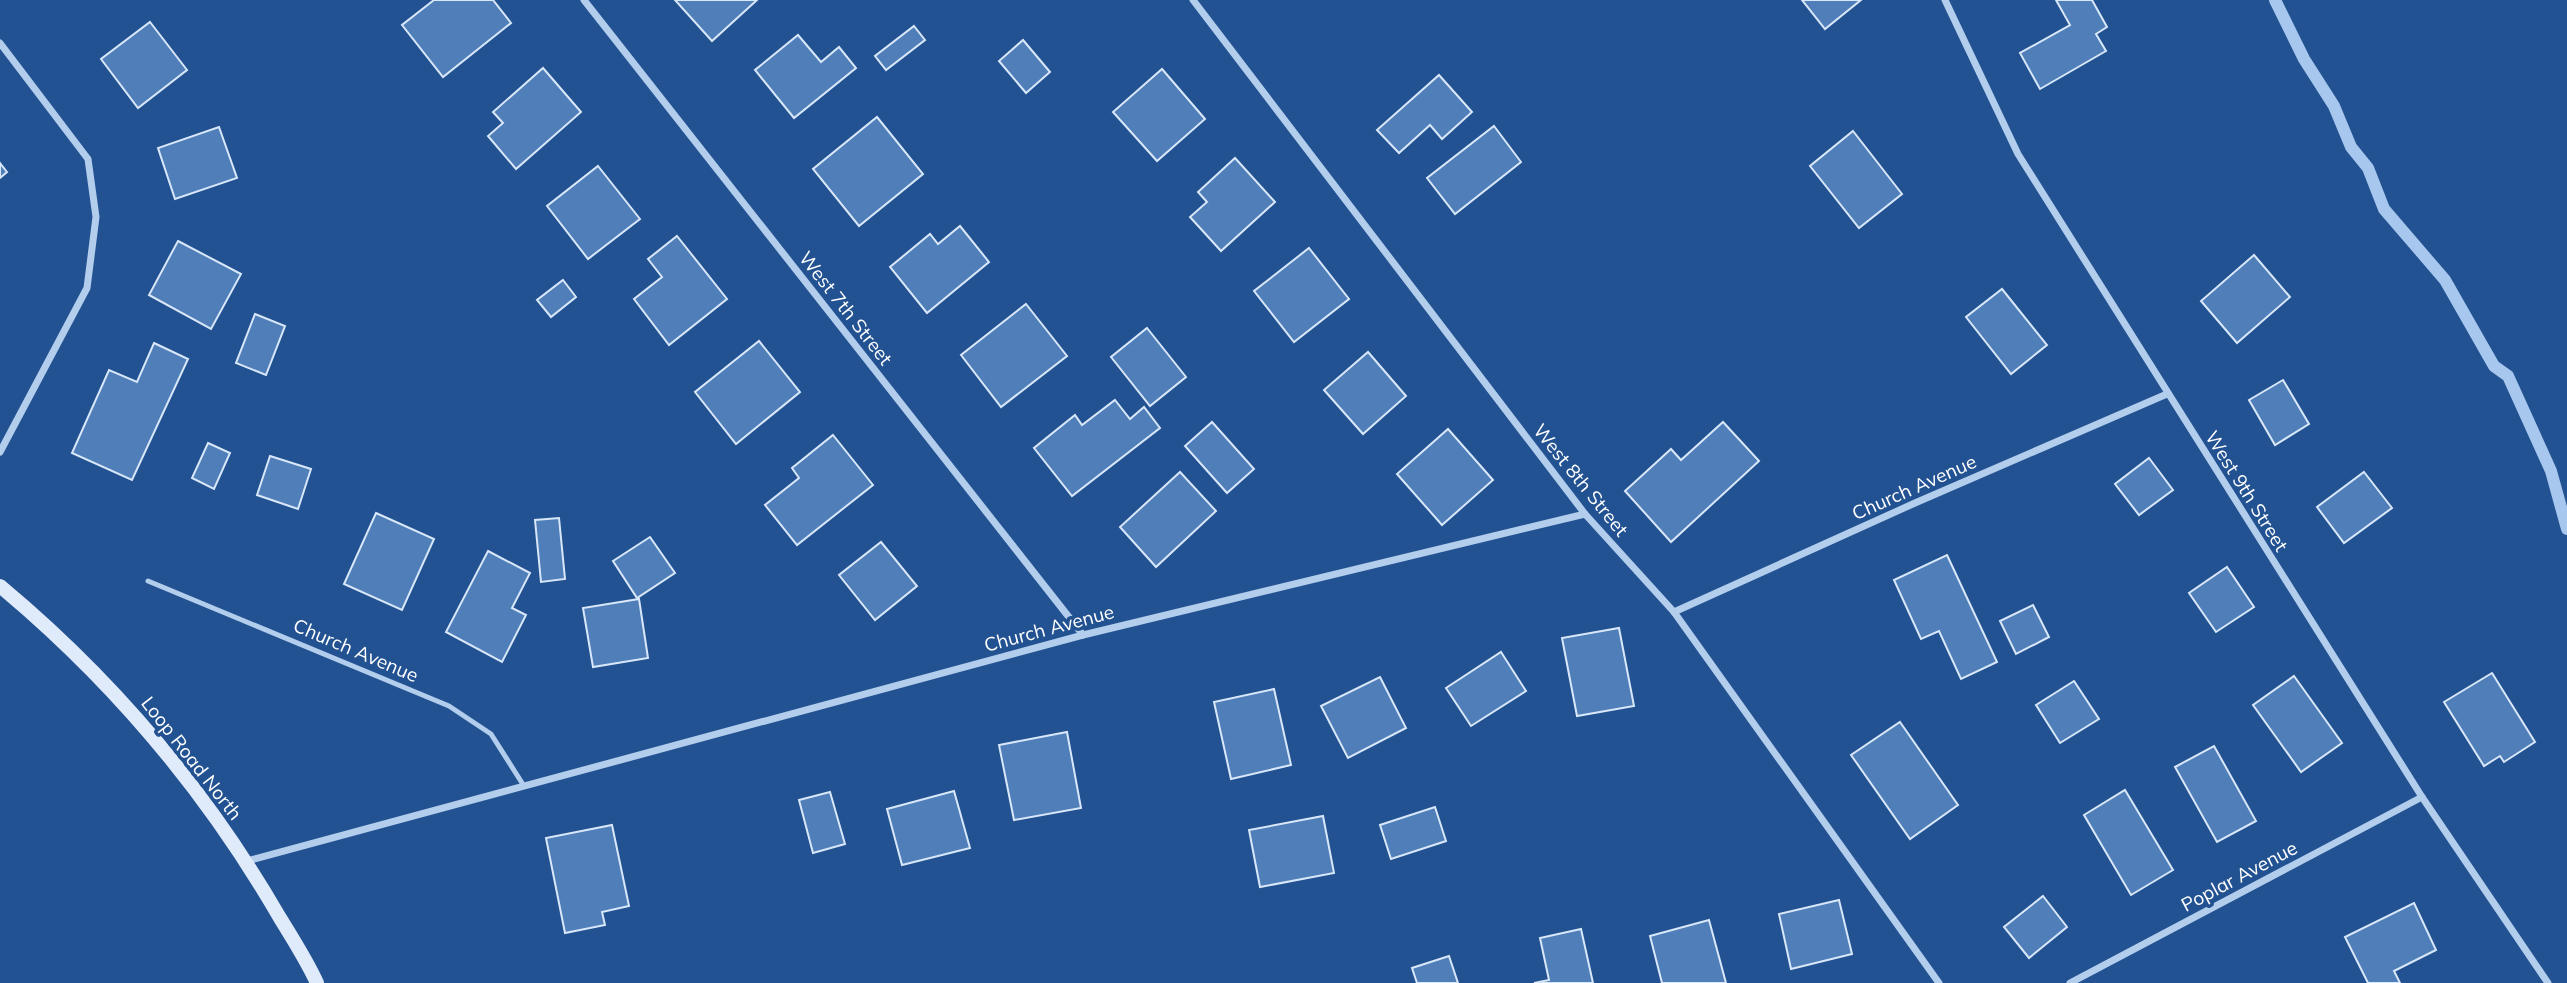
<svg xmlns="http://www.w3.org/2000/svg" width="2567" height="983" viewBox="0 0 2567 983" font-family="Mulish,sans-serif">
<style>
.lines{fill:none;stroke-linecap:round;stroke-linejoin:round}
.stream{stroke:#a7c7ee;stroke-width:12}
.building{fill:#4f7eb9;stroke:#d8e7f9;stroke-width:2}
.lane{stroke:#b3cded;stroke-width:5}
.street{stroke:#b3cded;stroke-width:7}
.secondary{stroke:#dfeafa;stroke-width:14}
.labels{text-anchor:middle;stroke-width:7;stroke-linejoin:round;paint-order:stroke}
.street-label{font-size:19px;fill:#fff;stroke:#225291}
</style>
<rect width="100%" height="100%" fill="#225291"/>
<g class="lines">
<path class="stream" d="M2275 0 2304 59 2334 106 2351 147 2368 168 2384 209 2445 280 2494 366 2508 376 2551 471 2567 529"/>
</g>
<g class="building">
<path d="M434 0H493L511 23 443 77 402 25Z"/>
<path d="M675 0H757L712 41Z"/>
<path d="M1802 0H1861L1825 29Z"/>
<path d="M2056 0H2092L2107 27 2096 34 2106 51 2040 89 2020 53 2070 25Z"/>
<path d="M150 22 187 70 138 108 101 59Z"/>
<path d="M914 26 925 40 886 70 875 56Z"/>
<path d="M798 35 821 62 839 47 856 68 794 118 755 70Z"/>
<path d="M1023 40 1050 72 1026 93 999 61Z"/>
<path d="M543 68 581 112 516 169 488 136 503 123 493 112Z"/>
<path d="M1162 69 1205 119 1157 161 1113 112Z"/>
<path d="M1439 75 1472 112 1442 139 1430 125 1399 153 1377 130Z"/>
<path d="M877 117 923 174 859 226 813 169Z"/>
<path d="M1494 126 1521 162 1455 214 1427 178Z"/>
<path d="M219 127 237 178 175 199 158 148Z"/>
<path d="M1853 131 1902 194 1859 228 1810 166Z"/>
<path d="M1235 158 1275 202 1221 251 1190 217 1207 202 1198 192Z"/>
<path d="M0 163 7 172 0 178Z"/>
<path d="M598 166 640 219 588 259 547 206Z"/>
<path d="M960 226 989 262 927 313 890 267 930 234 938 244Z"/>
<path d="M677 236 727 299 669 345 634 299 662 277 648 259Z"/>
<path d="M178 241 241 274 211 329 149 295Z"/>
<path d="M1309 248 1349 299 1294 342 1254 291Z"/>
<path d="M2254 255 2290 297 2237 343 2201 301Z"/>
<path d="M563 280 576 297 551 317 537 300Z"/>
<path d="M2002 289 2047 345 2011 374 1966 317Z"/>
<path d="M1026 304 1067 356 1001 407 961 355Z"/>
<path d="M255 314 285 326 266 375 236 363Z"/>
<path d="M1147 328 1186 377 1150 406 1111 357Z"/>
<path d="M759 341 800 392 736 444 695 392Z"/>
<path d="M154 343 188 359 132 480 72 453 109 370 137 382Z"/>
<path d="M1368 352 1406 396 1363 434 1324 390Z"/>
<path d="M2283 380 2309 424 2275 445 2249 400Z"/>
<path d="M1115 400 1130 419 1144 407 1160 428 1072 496 1034 448 1075 415 1082 425Z"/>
<path d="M1212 422 1254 469 1227 493 1185 446Z"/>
<path d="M1723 422 1759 461 1671 542 1625 491 1671 449 1681 460Z"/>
<path d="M1448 429 1493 480 1442 525 1397 474Z"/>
<path d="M833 435 873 485 797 545 765 505 799 478 792 468Z"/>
<path d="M208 443 230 453 214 489 192 478Z"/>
<path d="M270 456 311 469 298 509 257 495Z"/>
<path d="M2149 458 2173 490 2139 515 2115 484Z"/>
<path d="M1180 472 1216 511 1156 567 1120 527Z"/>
<path d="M2364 472 2392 508 2344 543 2317 507Z"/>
<path d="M376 513 434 539 402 610 344 584Z"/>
<path d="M559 518 565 579 541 582 535 520Z"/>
<path d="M650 537 675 573 637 598 613 561Z"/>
<path d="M881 542 917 586 875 620 839 575Z"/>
<path d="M488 551 530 573 512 608 526 615 502 662 446 632Z"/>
<path d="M1947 555 1997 662 1961 679 1939 631 1921 639 1894 580Z"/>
<path d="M2227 567 2254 607 2216 632 2189 593Z"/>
<path d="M639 599 648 658 593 667 583 608Z"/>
<path d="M2033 605 2049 637 2016 654 2000 621Z"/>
<path d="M1619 628 1634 706 1577 716 1562 638Z"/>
<path d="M1501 652 1526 691 1471 726 1446 688Z"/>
<path d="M2492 673 2535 742 2504 762 2500 756 2484 766 2444 702Z"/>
<path d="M2294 676 2342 743 2301 772 2253 705Z"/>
<path d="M1380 677 1406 728 1348 758 1321 706Z"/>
<path d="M2074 681 2099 719 2060 743 2036 705Z"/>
<path d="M1274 689 1291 765 1231 779 1214 702Z"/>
<path d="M1900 722 1958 805 1910 839 1851 755Z"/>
<path d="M1067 732 1081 808 1014 820 999 745Z"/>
<path d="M2214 746 2256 821 2217 842 2175 767Z"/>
<path d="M2125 790 2173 870 2131 895 2084 815Z"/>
<path d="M954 791 970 848 902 865 887 809Z"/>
<path d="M830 792 845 844 813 853 799 800Z"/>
<path d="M1435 807 1446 841 1391 859 1380 825Z"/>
<path d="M1323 816 1334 873 1260 887 1249 830Z"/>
<path d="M612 825 629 906 602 912 605 925 565 933 546 838Z"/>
<path d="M2043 896 2067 927 2029 958 2004 927Z"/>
<path d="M1839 900 1852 954 1791 969 1779 914Z"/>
<path d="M2414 903 2436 950 2394 971 2400 983H2368L2345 937Z"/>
<path d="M1709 920 1726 983H1662L1650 936Z"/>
<path d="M1581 929 1593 983H1534L1549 980 1540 938Z"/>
<path d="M1449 956 1458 983H1417L1412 968Z"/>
</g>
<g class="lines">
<path class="lane" d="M148 581 449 706 491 734 524 786"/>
<g class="street">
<path d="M584 0 1083 635"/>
<path d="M1193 0 1585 514 1674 612 1939 983"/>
<path d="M1945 0 2018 154 2422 797 2548 983"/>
<path d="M0 43 88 159 96 217 87 288 0 452"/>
<path d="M1674 612 1915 503 2167 394"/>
<path d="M247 861 1083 635 1585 514"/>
<path d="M2070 983 2422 797"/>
</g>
<path class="secondary" d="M0 586C114 681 206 790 280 918 293 939 307 961 317 983"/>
</g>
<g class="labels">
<g class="street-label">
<text transform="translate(846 308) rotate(52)" y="7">West 7th Street</text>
<text transform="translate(1581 480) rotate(51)" y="7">West 8th Street</text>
<text transform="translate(1914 487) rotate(-24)" y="7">Church Avenue</text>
<text transform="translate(2247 491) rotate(58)" y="7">West 9th Street</text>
<text transform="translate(1049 628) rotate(-15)" y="7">Church Avenue</text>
<text transform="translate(356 650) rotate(23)" y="7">Church Avenue</text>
<text transform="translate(192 758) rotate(52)" y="7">Loop Road North</text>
<text transform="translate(2239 876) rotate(-28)" y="7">Poplar Avenue</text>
</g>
</g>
</svg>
